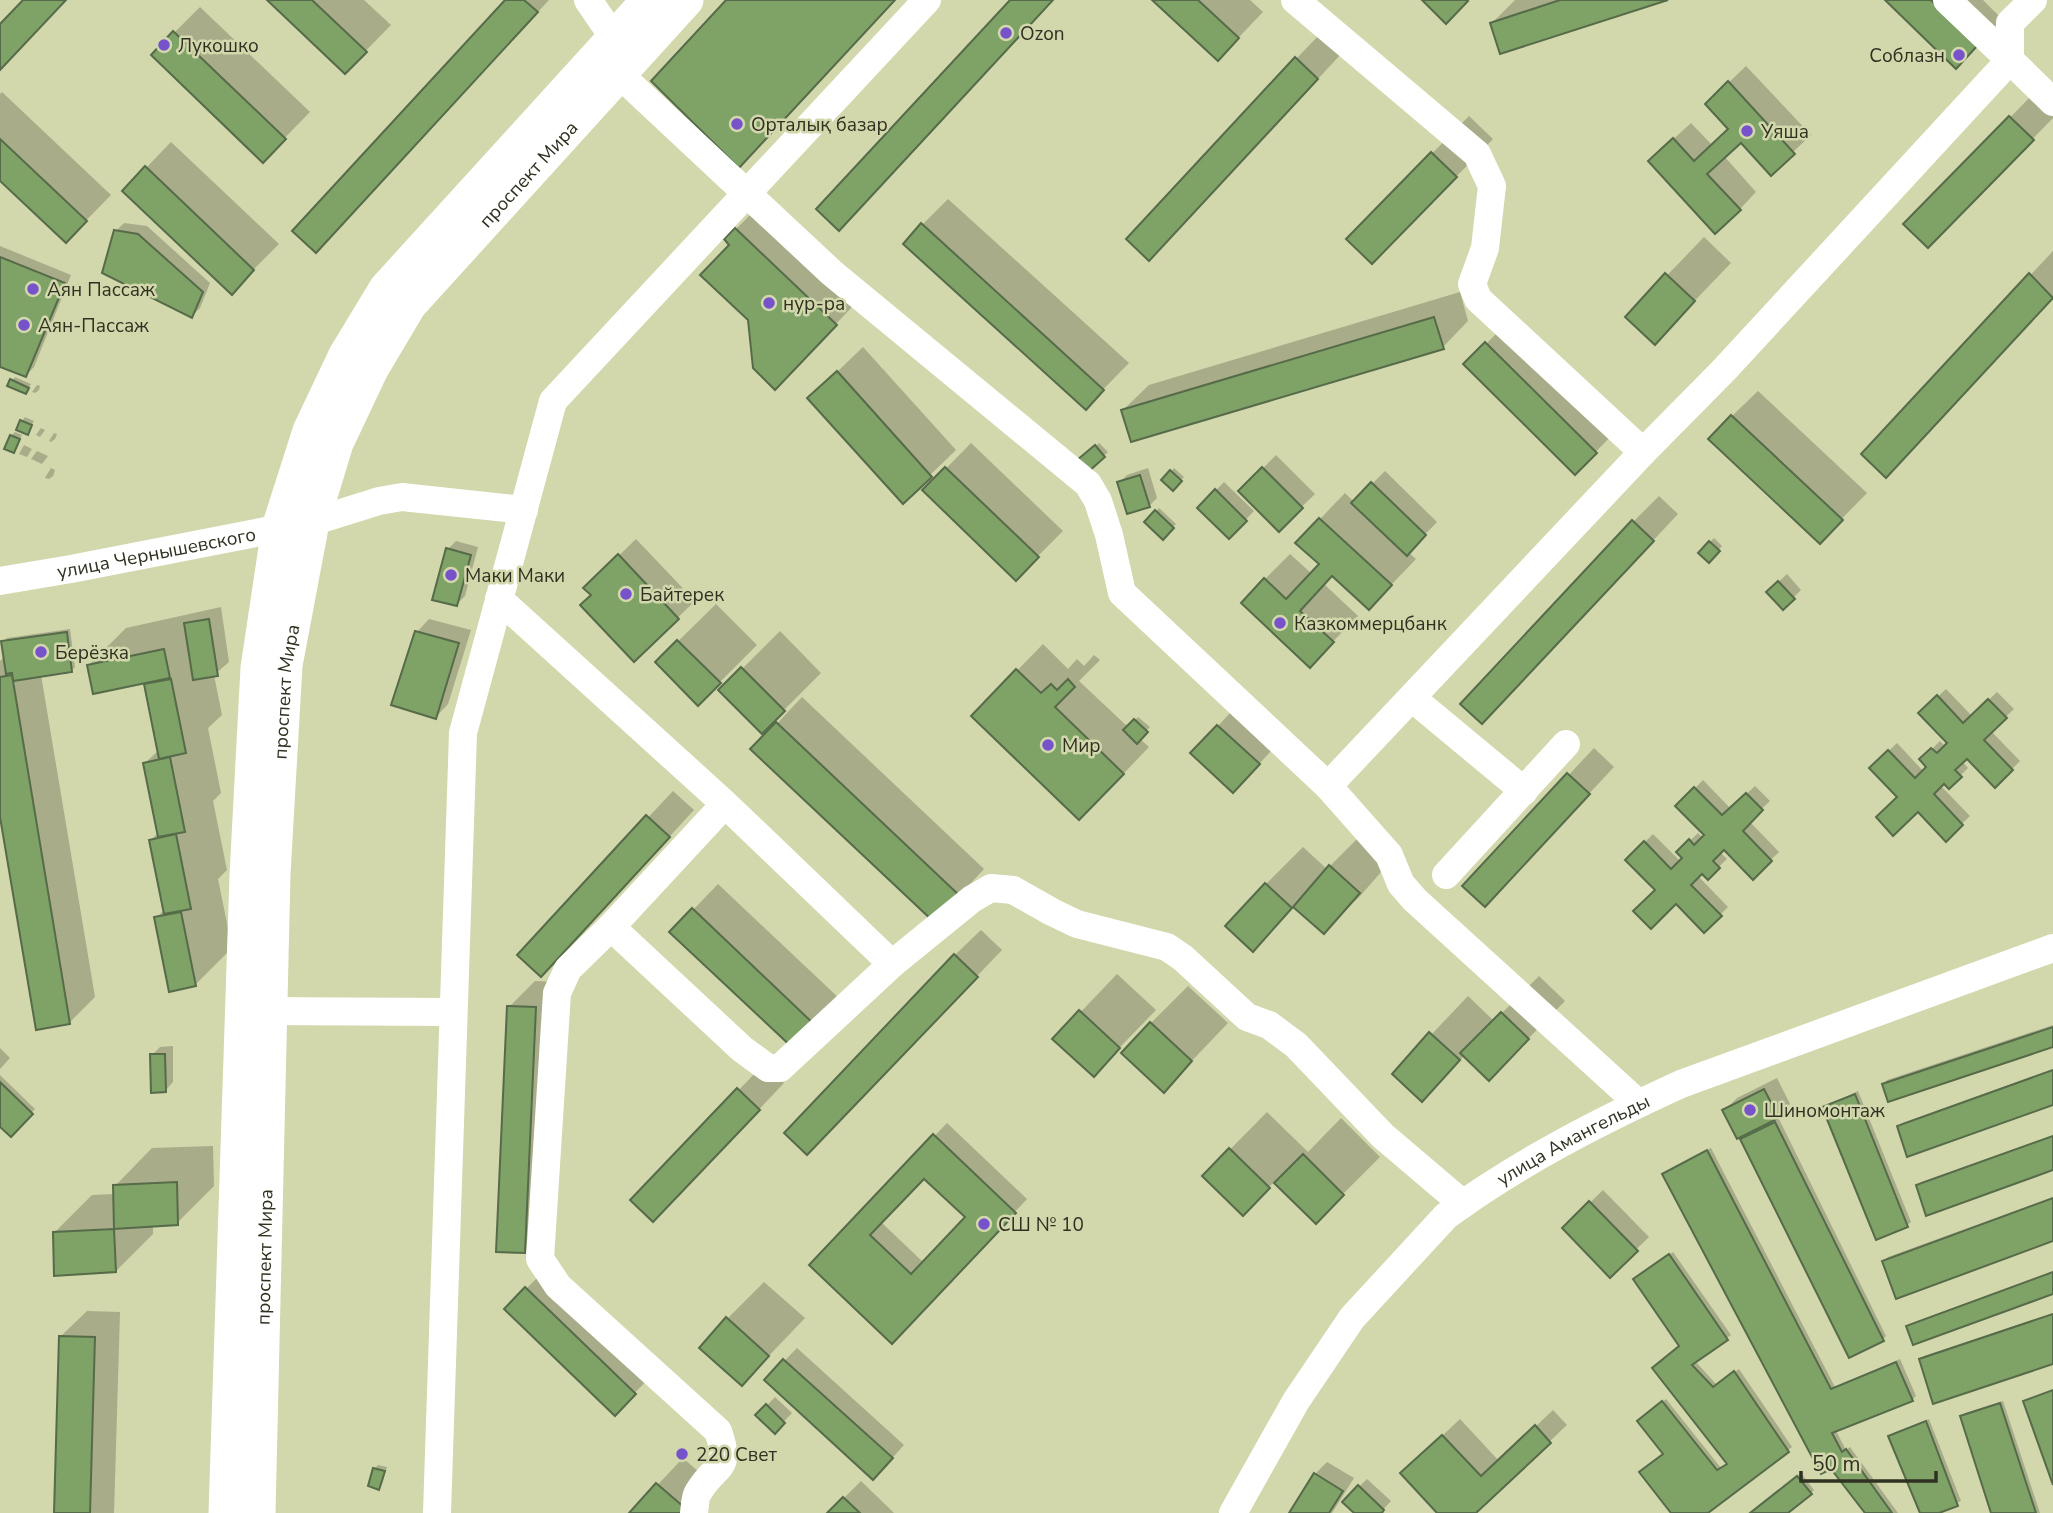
<svg xmlns="http://www.w3.org/2000/svg" width="2053" height="1513" viewBox="0 0 2053 1513" font-family="'Nunito Sans',sans-serif">
<style>
.shadow{fill:#0003;fill-rule:evenodd}
.building{fill:#7fa267;stroke:#566b49;stroke-width:2;fill-rule:evenodd}
.lines{fill:none;stroke-linecap:round;stroke-linejoin:round}
.minor{stroke:#fff;stroke-width:28}
.major{stroke:#fff;stroke-width:35}
.poi-dot{fill:#7652cb;stroke:#d2d7ac;stroke-width:2.5}
.labels{text-anchor:middle;stroke-width:5;stroke-linejoin:round;paint-order:stroke}
.poi-label{font-size:19px;fill:#303221;stroke:#d2d7ac;text-anchor:start}
.street-label{font-size:19px;fill:#303221;stroke:#d2d7ac}
</style>
<rect width="100%" height="100%" fill="#d2d7ac"/>
<g class="shadow">
<path d="M270 0H364L391 25 345 72Z"/>
<path d="M507 0H549L341 225Z"/>
<path d="M1155 0H1250L1263 12 1218 59Z"/>
<path d="M1515 0H1662L1492 23Z"/>
<path d="M1888 0H1983L2002 19 1981 41Z"/>
<path d="M200 7 310 112 263 160 174 33Z"/>
<path d="M1321 33 1342 53 1175 233 1296 59Z"/>
<path d="M1746 66 1811 135 1771 173 1741 140 1724 156 1756 192 1740 209 1668 144 1691 123 1712 145 1730 129 1724 87Z"/>
<path d="M2036 91 2053 108V118L1953 220 1906 224Z"/>
<path d="M2 92 111 195 66 241 0 179V94Z"/>
<path d="M1469 116 1493 139 1409 225 1348 239Z"/>
<path d="M171 142 279 244 231 292 146 168Z"/>
<path d="M948 199 1129 363 1086 407 922 225Z"/>
<path d="M753 212 853 306 792 370 749 319 732 244 726 239Z"/>
<path d="M124 223 147 226 210 283 200 308 192 316 116 231Z"/>
<path d="M1704 237 1731 263 1655 342 1627 317Z"/>
<path d="M0 246 71 275 34 367 26 375 0 365Z"/>
<path d="M2053 251V297L1911 450 1863 454Z"/>
<path d="M1460 292 1468 321 1443 347 1123 410 1149 385Z"/>
<path d="M1512 318 1621 426 1575 473 1466 364Z"/>
<path d="M863 347 956 450 903 501 810 398Z"/>
<path d="M15 377 31 384 26 392 12 381Z"/>
<path d="M37 385 40 386 39 390 35 393 32 392Z"/>
<path d="M1758 391 1867 493 1820 541 1732 416Z"/>
<path d="M25 417 34 421 27 433 22 421Z"/>
<path d="M41 428 45 430 40 437 36 435Z"/>
<path d="M15 432 22 435 13 451 11 436Z"/>
<path d="M54 433 57 434 55 439 51 442 49 441Z"/>
<path d="M971 443 1063 531 1016 578 925 490Z"/>
<path d="M1099 443 1108 452 1088 470 1080 461Z"/>
<path d="M24 445 32 449 27 457 19 454Z"/>
<path d="M37 451 48 456 42 464 31 459Z"/>
<path d="M1276 455 1315 494 1279 529 1241 491Z"/>
<path d="M51 468 55 470 53 476 49 479 45 478Z"/>
<path d="M1148 468 1157 498 1149 506 1119 483 1127 475Z"/>
<path d="M1174 468 1184 477 1173 488 1164 480Z"/>
<path d="M1385 471 1437 522 1408 552 1416 559 1369 608 1333 575 1324 584 1358 616 1310 665 1265 579 1290 554 1312 574 1321 564 1298 542 1345 493 1354 502Z"/>
<path d="M1224 482 1254 511 1229 537 1199 508Z"/>
<path d="M1659 496 1678 514 1508 696 1633 522Z"/>
<path d="M1159 508 1176 524 1163 537 1146 522Z"/>
<path d="M1714 538 1722 546 1709 561 1700 553Z"/>
<path d="M636 539 695 601 634 660 593 595 603 571Z"/>
<path d="M456 541 478 547 465 596 457 604 448 549Z"/>
<path d="M1787 574 1801 590 1783 608 1768 592Z"/>
<path d="M716 604 757 645 698 704 657 662Z"/>
<path d="M221 607 229 662 214 675 222 715 208 728 221 793 213 801 227 870 218 879 232 948 195 985 156 918 165 909 151 840 159 832 145 763 159 750 145 681 89 665 126 628Z"/>
<path d="M429 619 471 630 448 704 436 717 417 632Z"/>
<path d="M70 629 75 667 72 670 41 675 95 997 69 1023 0 807V661L5 656 3 642 7 638Z"/>
<path d="M780 631 821 673 762 732 721 690Z"/>
<path d="M1043 644 1068 669 1077 659 1084 666 1094 655 1100 660 1079 681 1128 727 1138 717 1150 727 1139 738 1149 747 1105 793 973 716Z"/>
<path d="M1946 689 1972 716 1997 692 2014 709 1991 731 2020 761 1995 786 1967 757 1962 761 1968 768 1949 787 1944 782 1940 785 1970 816 1946 839 1918 810 1899 797 1871 768 1897 743 1924 772 1929 767 1922 759 1940 741 1946 747 1950 743 1921 713Z"/>
<path d="M802 697 984 869 960 895 753 749Z"/>
<path d="M1230 713 1271 751 1246 778 1218 726Z"/>
<path d="M1594 748 1614 767 1485 905 1465 886Z"/>
<path d="M1703 780 1731 809 1755 786 1770 801 1749 821 1779 852 1753 877 1724 848 1720 852 1727 859 1708 877 1702 872 1698 876 1728 907 1704 931 1676 902 1657 890 1627 860 1653 834 1681 862 1684 858 1678 852 1698 833 1703 838 1706 835 1678 806Z"/>
<path d="M673 791 694 810 566 949 519 955Z"/>
<path d="M1367 829 1396 855 1361 895 1324 932 1295 906 1253 949 1266 884 1303 847 1327 869Z"/>
<path d="M718 884 841 1000 795 1048 693 910Z"/>
<path d="M981 930 1002 950 833 1127 955 955Z"/>
<path d="M1117 974 1156 1010 1094 1074 1055 1039Z"/>
<path d="M1539 976 1565 1001 1526 1041 1465 1055 1422 1099 1394 1074 1468 996 1494 1021Z"/>
<path d="M535 981 561 982 550 1226 525 1251 509 1007Z"/>
<path d="M1188 986 1228 1023 1164 1090 1151 1023Z"/>
<path d="M2053 1025V1046L1884 1084 1887 1080Z"/>
<path d="M173 1046V1082L165 1091 152 1055 160 1047Z"/>
<path d="M0 1048 10 1058 0 1069Z"/>
<path d="M764 1064 784 1083 679 1194 632 1200Z"/>
<path d="M2053 1069V1104L1899 1126 1902 1123Z"/>
<path d="M0 1075 35 1109 11 1134 0 1124Z"/>
<path d="M1777 1078 1790 1104 1773 1122 1779 1119 1886 1336 1883 1339 1742 1140 1750 1131 1724 1111 1737 1098Z"/>
<path d="M1858 1091 1911 1222 1907 1225 1824 1107Z"/>
<path d="M1267 1112 1308 1152 1341 1118 1380 1157 1316 1221 1275 1181 1243 1213 1204 1176Z"/>
<path d="M947 1123 1027 1199 904 1329 811 1264ZM924 1176 967 1217 924 1263 881 1222Z"/>
<path d="M2053 1135V1169L1918 1185 1921 1182Z"/>
<path d="M213 1146 214 1186 177 1223 153 1225V1234L116 1271 55 1232 92 1195 115 1194V1186L152 1148Z"/>
<path d="M1711 1148 1835 1387 1900 1359 1916 1396 1912 1400 1835 1429 1846 1450 1850 1447 1898 1513H1867L1664 1174Z"/>
<path d="M1603 1190 1649 1237 1610 1275 1564 1228Z"/>
<path d="M2053 1197V1239L1884 1261 1888 1257Z"/>
<path d="M1673 1252 1731 1335 1695 1361 1717 1385 1739 1369 1792 1447 1705 1513H1673L1665 1453 1642 1418 1666 1399 1721 1468 1728 1463 1681 1346 1639 1276Z"/>
<path d="M552 1263 660 1367 615 1413 507 1308Z"/>
<path d="M2053 1271V1292L1908 1327 1912 1323Z"/>
<path d="M764 1282 805 1318 742 1384 727 1319Z"/>
<path d="M87 1311 120 1312 114 1513H56L61 1336Z"/>
<path d="M2053 1313V1362L1921 1360 1924 1356Z"/>
<path d="M797 1348 904 1445 886 1465 766 1380Z"/>
<path d="M775 1397 792 1413 775 1431 758 1415Z"/>
<path d="M2003 1401 2040 1513H1993L1962 1417 1965 1413Z"/>
<path d="M1553 1410 1567 1425 1474 1513H1440L1420 1457 1460 1419 1499 1461Z"/>
<path d="M1929 1419 1961 1501 1934 1513H1922L1890 1436 1893 1433Z"/>
<path d="M683 1458 709 1481 680 1513H631Z"/>
<path d="M1327 1462 1354 1478 1332 1513H1291L1315 1474Z"/>
<path d="M378 1465 387 1467 382 1484 379 1488 375 1468Z"/>
<path d="M1801 1473 1814 1490 1811 1493 1785 1513H1751Z"/>
<path d="M1367 1479 1391 1501 1380 1513H1356L1344 1502Z"/>
<path d="M861 1481 894 1513H829Z"/>
</g>
<g class="building">
<path d="M23 0H66L0 70V24Z"/>
<path d="M267 0H312L367 52 345 74Z"/>
<path d="M505 0H524L538 12 316 253 292 231Z"/>
<path d="M726 0H895L739 168 651 81Z"/>
<path d="M1010 0H1053L839 231 816 209Z"/>
<path d="M1152 0H1198L1239 38 1218 61Z"/>
<path d="M1422 0H1466L1468 1 1446 24Z"/>
<path d="M1560 0H1668L1500 54 1490 23Z"/>
<path d="M1885 0H1931L1978 45 1956 69Z"/>
<path d="M173 31 286 139 263 163 151 55Z"/>
<path d="M1295 57 1318 79 1149 261 1126 239Z"/>
<path d="M1728 81 1795 154 1771 176 1741 143 1707 174 1741 210 1715 234 1648 161 1673 138 1694 161 1728 129 1705 104Z"/>
<path d="M2009 116 2034 140 1928 248 1903 224Z"/>
<path d="M0 139 87 221 66 243 0 181Z"/>
<path d="M1431 152 1457 177 1372 264 1346 239Z"/>
<path d="M145 166 254 270 232 295 122 191Z"/>
<path d="M921 223 1104 390 1086 410 903 244Z"/>
<path d="M735 228 837 325 775 390 753 368 748 320 700 275 729 245 724 239Z"/>
<path d="M114 230 138 234 203 292 192 318 102 273Z"/>
<path d="M0 257 65 283 26 377 0 367Z"/>
<path d="M1665 273 1695 301 1655 345 1625 317Z"/>
<path d="M2029 273 2053 298 1886 478 1861 454Z"/>
<path d="M1434 317 1444 349 1131 442 1121 410Z"/>
<path d="M1485 342 1597 453 1575 475 1463 364Z"/>
<path d="M837 371 932 477 903 504 807 398Z"/>
<path d="M10 379 29 388 26 394 7 386Z"/>
<path d="M1731 415 1843 520 1820 544 1708 439Z"/>
<path d="M20 420 32 425 28 435 16 430Z"/>
<path d="M10 435 20 439 14 453 4 449Z"/>
<path d="M1095 445 1105 457 1088 472 1077 460Z"/>
<path d="M945 467 1039 557 1016 581 922 490Z"/>
<path d="M1262 467 1303 508 1279 532 1238 491Z"/>
<path d="M1170 470 1182 481 1173 491 1161 480Z"/>
<path d="M1140 475 1150 507 1127 514 1117 482Z"/>
<path d="M1371 482 1426 535 1407 556 1351 503Z"/>
<path d="M1215 489 1247 521 1229 539 1197 508Z"/>
<path d="M1155 510 1174 528 1163 540 1144 522Z"/>
<path d="M1319 518 1392 585 1369 610 1332 576 1300 611 1334 642 1310 668 1241 603 1264 578 1286 599 1319 564 1295 543Z"/>
<path d="M1632 520 1654 541 1482 724 1460 704Z"/>
<path d="M1709 541 1720 551 1709 563 1698 553Z"/>
<path d="M446 548 471 555 457 606 432 600Z"/>
<path d="M618 554 679 619 634 662 580 605 591 595 583 588Z"/>
<path d="M1778 581 1795 599 1783 610 1766 592Z"/>
<path d="M209 619 218 676 193 680 184 623Z"/>
<path d="M415 631 459 643 436 719 391 705Z"/>
<path d="M67 632 72 672 13 681 12 673 6 674 1 641Z"/>
<path d="M677 640 721 683 698 706 655 662Z"/>
<path d="M164 649 170 678 93 694 87 665Z"/>
<path d="M741 667 785 711 762 734 718 690Z"/>
<path d="M1016 669 1041 693 1051 684 1057 690 1068 679 1075 687 1055 707 1124 774 1079 820 971 716Z"/>
<path d="M12 675 70 1024 36 1030 0 817V677Z"/>
<path d="M171 679 186 753 159 759 144 684Z"/>
<path d="M1937 695 1963 723 1988 699 2007 718 1984 740 2013 770 1995 788 1967 759 1955 770 1962 777 1949 789 1944 784 1934 794 1963 825 1946 842 1918 812 1893 836 1876 817 1897 797 1869 768 1888 750 1915 778 1926 767 1919 759 1931 748 1937 753 1947 743 1918 713Z"/>
<path d="M1134 719 1148 732 1137 744 1123 730Z"/>
<path d="M776 722 960 896 935 923 750 749Z"/>
<path d="M1217 725 1260 764 1233 793 1190 753Z"/>
<path d="M170 757 185 832 158 837 143 763Z"/>
<path d="M1567 773 1590 794 1485 907 1462 886Z"/>
<path d="M1694 787 1722 815 1746 793 1763 810 1743 831 1772 861 1753 880 1724 850 1713 861 1720 868 1708 880 1702 874 1691 885 1722 916 1704 933 1676 904 1651 929 1633 911 1655 890 1625 860 1644 841 1671 869 1682 858 1676 852 1689 839 1694 845 1704 835 1675 806Z"/>
<path d="M646 815 670 837 541 977 517 955Z"/>
<path d="M176 834 191 909 164 914 149 840Z"/>
<path d="M1329 865 1360 893 1324 934 1293 907Z"/>
<path d="M1265 883 1292 908 1253 952 1225 926Z"/>
<path d="M692 908 817 1027 795 1050 669 932Z"/>
<path d="M181 912 196 986 169 992 154 917Z"/>
<path d="M954 954 978 977 807 1155 784 1133Z"/>
<path d="M507 1006 536 1007 525 1253 496 1252Z"/>
<path d="M1079 1010 1120 1048 1094 1077 1052 1039Z"/>
<path d="M1501 1012 1529 1039 1489 1081 1460 1053Z"/>
<path d="M1150 1022 1192 1061 1164 1093 1121 1053Z"/>
<path d="M2053 1027V1047L1888 1102 1882 1084Z"/>
<path d="M1429 1032 1460 1060 1422 1102 1392 1074Z"/>
<path d="M150 1054H165L166 1092 151 1093Z"/>
<path d="M2053 1070V1105L1907 1157 1897 1126Z"/>
<path d="M0 1082 33 1114 11 1137 0 1127Z"/>
<path d="M737 1088 760 1110 653 1222 630 1200Z"/>
<path d="M1764 1089 1779 1118 1737 1139 1722 1110Z"/>
<path d="M1855 1094 1908 1227 1876 1240 1822 1107Z"/>
<path d="M1775 1122 1884 1341 1849 1358 1740 1139Z"/>
<path d="M933 1134 1016 1213 892 1344 809 1265ZM924 1179 965 1217 911 1274 870 1235Z"/>
<path d="M2053 1136V1170L1926 1216 1916 1185Z"/>
<path d="M1229 1148 1270 1188 1243 1216 1202 1176Z"/>
<path d="M1707 1150 1831 1389 1896 1362 1913 1401 1832 1433 1842 1452 1846 1449 1892 1513H1865L1831 1469 1821 1474 1662 1174Z"/>
<path d="M1303 1154 1344 1195 1316 1224 1274 1183Z"/>
<path d="M177 1182 178 1225 114 1229 113 1185Z"/>
<path d="M2053 1198V1241L1896 1299 1882 1261Z"/>
<path d="M1589 1201 1638 1251 1610 1278 1562 1228Z"/>
<path d="M114 1229 116 1272 54 1276 53 1232Z"/>
<path d="M1669 1254 1728 1340 1692 1365 1713 1387 1734 1371 1789 1452 1708 1513H1671L1639 1472 1663 1454 1637 1421 1662 1401 1717 1470 1727 1464 1652 1368 1679 1346 1633 1279Z"/>
<path d="M2053 1272V1294L1913 1345 1906 1326Z"/>
<path d="M525 1287 636 1394 615 1416 504 1309Z"/>
<path d="M2053 1314V1364L1933 1404 1919 1359Z"/>
<path d="M726 1317 769 1356 742 1386 699 1348Z"/>
<path d="M59 1336 95 1337 90 1513H54Z"/>
<path d="M783 1359 893 1458 873 1480 764 1380Z"/>
<path d="M2053 1390V1485L2023 1401Z"/>
<path d="M2000 1403 2036 1513H1991L1960 1416Z"/>
<path d="M766 1404 785 1423 775 1434 755 1415Z"/>
<path d="M1926 1421 1958 1506 1939 1513H1920L1888 1436Z"/>
<path d="M1535 1425 1551 1443 1476 1513H1437L1400 1473 1442 1435 1481 1476Z"/>
<path d="M373 1468 385 1471 379 1490 368 1486Z"/>
<path d="M1314 1473 1343 1491 1329 1513H1289Z"/>
<path d="M1797 1476 1812 1494 1788 1513H1750Z"/>
<path d="M656 1483 685 1508 680 1513H629Z"/>
<path d="M1358 1485 1384 1510 1382 1513H1354L1342 1502Z"/>
<path d="M843 1497 860 1513H827Z"/>
</g>
<g class="lines">
<g class="minor">
<path d="M588 0 614 38 619 74 832 273 1088 484 1098 501 1109 535 1122 593 1328 786"/>
<path d="M1295 0 1477 154 1492 186 1485 248 1472 284 1478 299 1643 452 1724 370 2010 60 1947 0"/>
<path d="M2033 0 2010 23V60L2053 102"/>
<path id="s1" d="M0 581 71 569 312 522 379 501 402 497 524 510"/>
<path d="M499 599 725 804 892 964 780 1068H768L742 1049 611 927 725 804"/>
<path d="M1412 698 1524 791"/>
<path d="M1446 875 1566 744"/>
<path d="M611 927 568 969 557 993 540 1259 558 1286 718 1431C732 1471 717 1462 699 1491 695 1496 695 1506 694 1513"/>
<path d="M892 964 972 899 991 888 1013 890 1052 912 1077 924 1167 947 1183 958 1247 1017 1269 1025 1296 1045 1383 1136 1463 1204"/>
<path d="M249 1011 453 1012"/>
<path d="M1638 1103 1415 900 1401 884 1389 855 1328 786 1643 452"/>
<path d="M437 1513 463 733 553 401 927 0"/>
<path id="s2" d="M1233 1513 1296 1401 1352 1318 1446 1216C1518 1163 1600 1121 1681 1084L2053 948"/>
</g>
<g class="major">
<path d="M226 1513 247 875 258 668 279 528 310 431 346 355 386 289 649 0"/>
<path id="s3" d="M258 1513 273 874 285 665 312 522 336 443 371 369 409 305 686 0"/>
</g>
</g>
<g class="poi-dot">
<circle cx="1006" cy="33" r="7"/>
<circle cx="164" cy="45" r="7"/>
<circle cx="1959" cy="55" r="7"/>
<circle cx="737" cy="124" r="7"/>
<circle cx="1747" cy="131" r="7"/>
<circle cx="33" cy="289" r="7"/>
<circle cx="769" cy="303" r="7"/>
<circle cx="24" cy="325" r="7"/>
<circle cx="451" cy="575" r="7"/>
<circle cx="626" cy="594" r="7"/>
<circle cx="1280" cy="623" r="7"/>
<circle cx="41" cy="652" r="7"/>
<circle cx="1048" cy="745" r="7"/>
<circle cx="1750" cy="1110" r="7"/>
<circle cx="984" cy="1224" r="7"/>
<circle cx="682" cy="1454" r="7"/>
</g>
<g class="labels">
<g class="poi-label">
<text x="1020" y="40">Ozon</text>
<text x="178" y="52">Лукошко</text>
<text x="1945" y="62" text-anchor="end">Соблазн</text>
<text x="751" y="131">Орталық базар</text>
<text x="1761" y="138">Уяша</text>
<text x="47" y="296">Аян Пассаж</text>
<text x="783" y="310">нур-ра</text>
<text x="38" y="332">Аян-Пассаж</text>
<text x="465" y="582">Маки Маки</text>
<text x="640" y="601">Байтерек</text>
<text x="1294" y="630">Казкоммерцбанк</text>
<text x="55" y="659">Берёзка</text>
<text x="1062" y="752">Мир</text>
<text x="1764" y="1117">Шиномонтаж</text>
<text x="998" y="1231">СШ № 10</text>
<text x="696" y="1461">220 Свет</text>
</g>
<g class="street-label">
<text dy="7" stroke="none"><textPath href="#s3" startOffset="1410">проспект Мира</textPath></text>
<text dy="7" stroke="none"><textPath href="#s1" startOffset="159">улица Чернышевского</textPath></text>
<text dy="7" stroke="none"><textPath href="#s3" startOffset="822">проспект Мира</textPath></text>
<text dy="7" stroke="none"><textPath href="#s2" startOffset="516">улица Амангельды</textPath></text>
<text dy="7" stroke="none"><textPath href="#s3" startOffset="256">проспект Мира</textPath></text>
</g>
</g>
<path d="M1801 1471v10h135v-10" fill="none" stroke="#303221" stroke-width="3.5"/>
<text x="1812" y="1471" font-size="21" fill="#303221" stroke="#d2d7ac" stroke-width="5" paint-order="stroke">50 m</text>
</svg>
